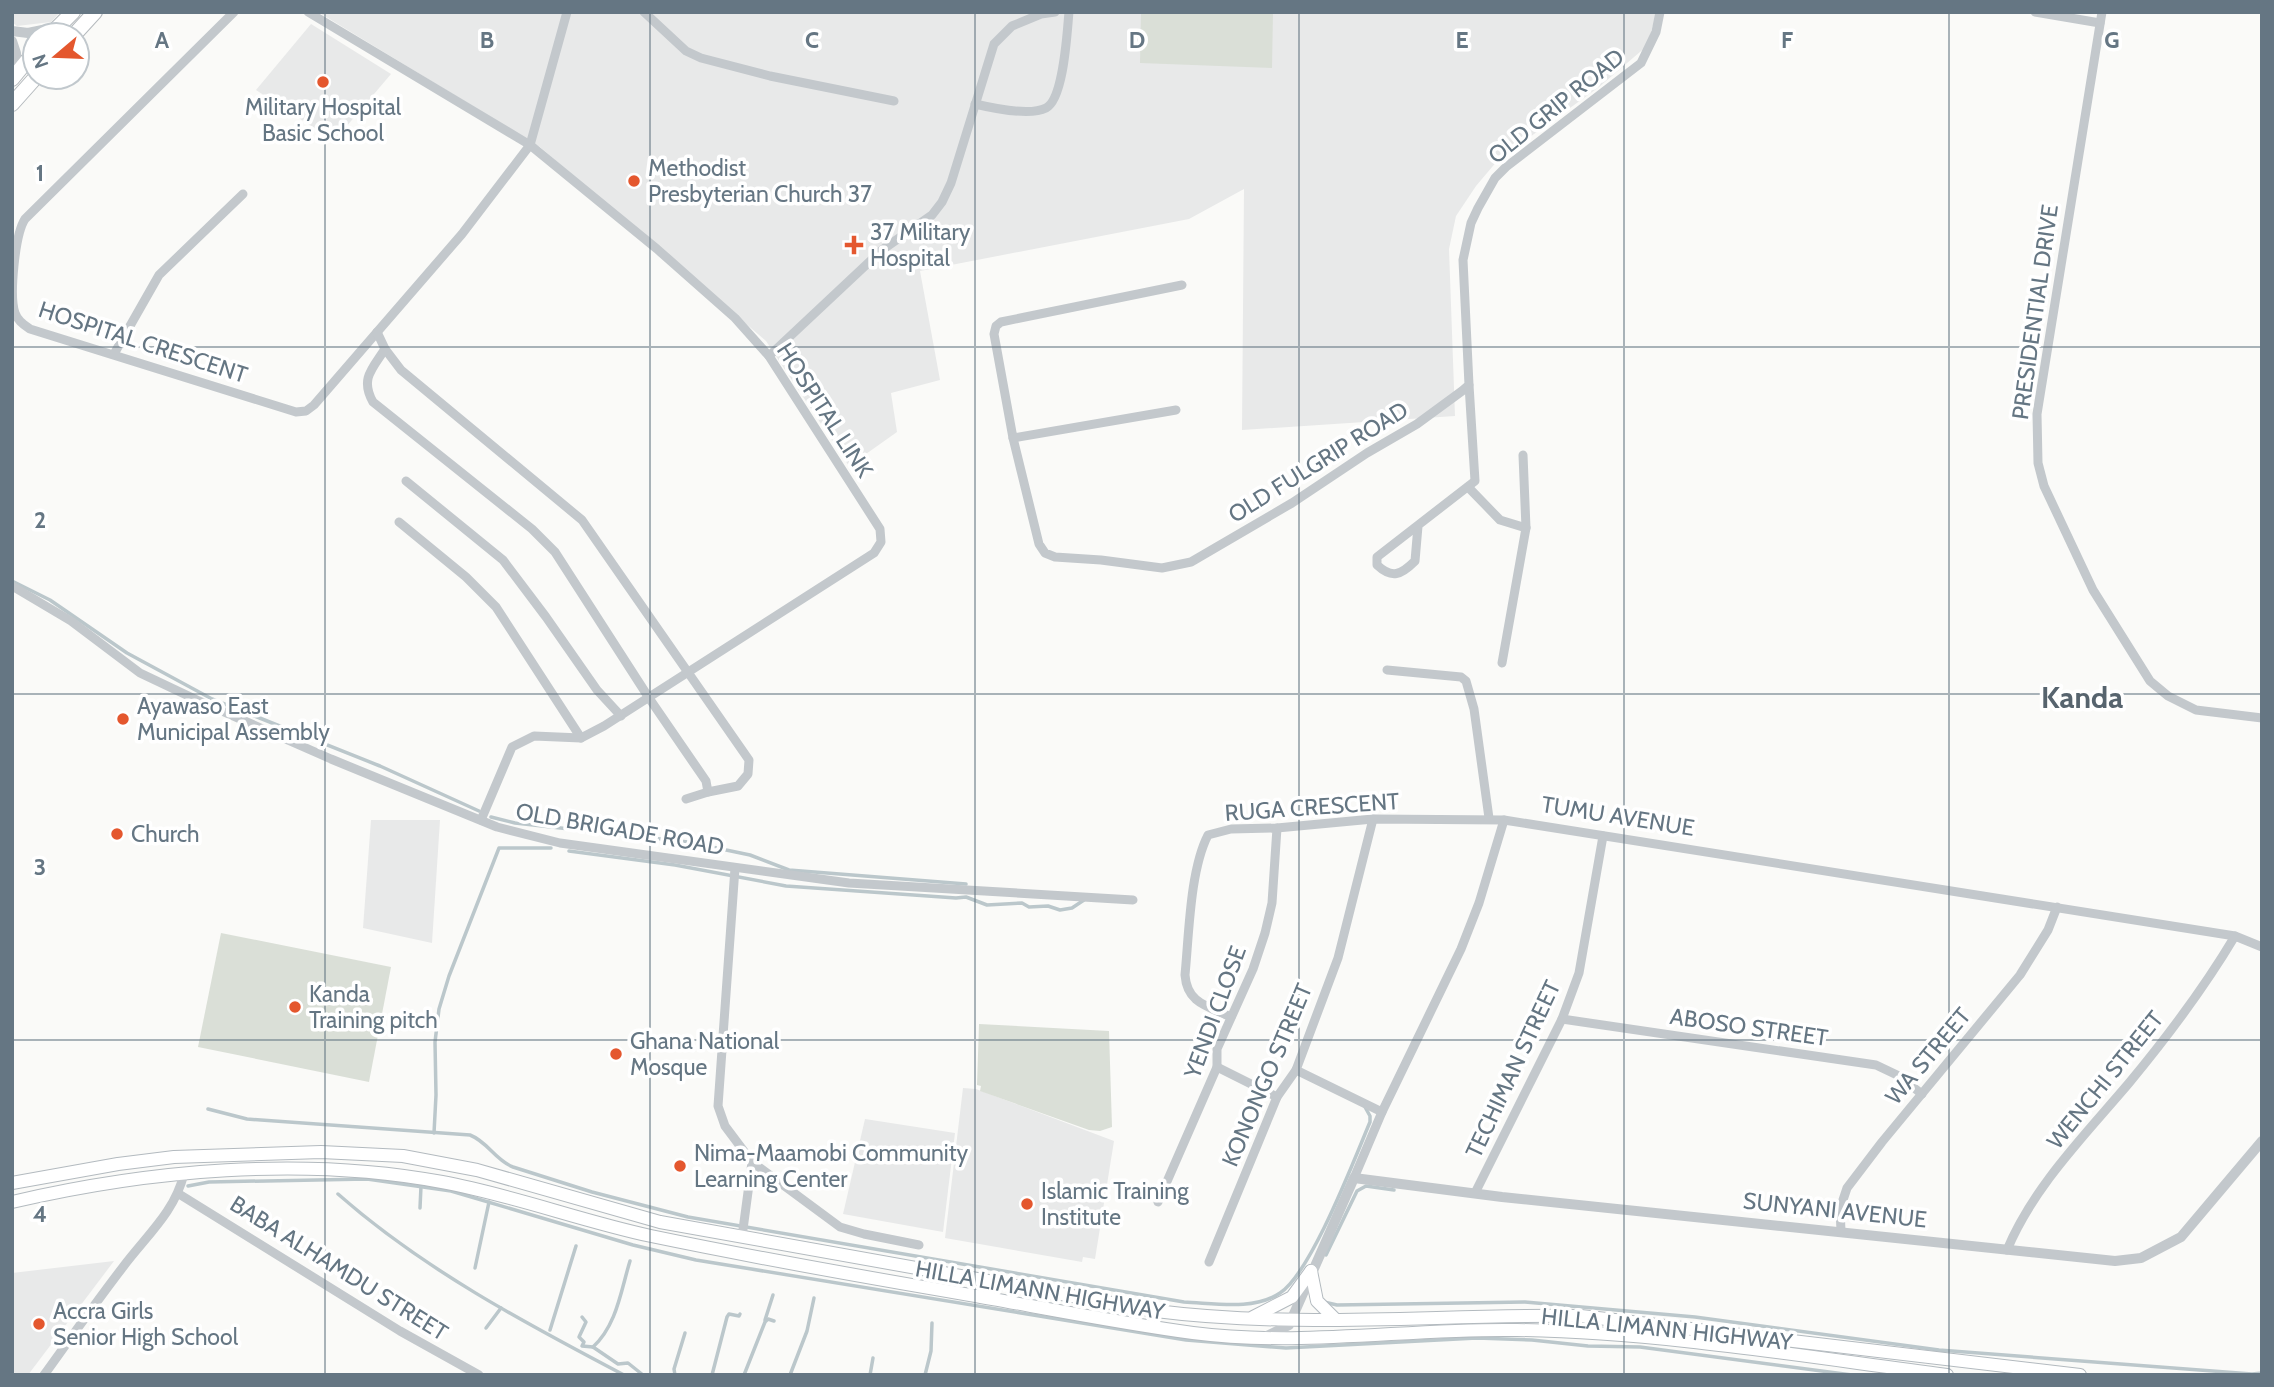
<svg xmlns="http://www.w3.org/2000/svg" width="2274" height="1387" viewBox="0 0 2274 1387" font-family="Cabin,sans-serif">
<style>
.built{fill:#e8e9e9}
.green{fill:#dadfd7}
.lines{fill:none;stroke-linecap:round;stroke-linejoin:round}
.stream{stroke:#bbc7cb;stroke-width:3.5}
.secondary-casing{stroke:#b3babf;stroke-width:14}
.primary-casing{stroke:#b5babe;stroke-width:16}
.minor{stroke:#c3c8cc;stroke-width:9}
.tertiary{stroke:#c3c8cc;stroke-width:10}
.secondary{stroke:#fff;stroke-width:12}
.primary{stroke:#fff;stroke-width:14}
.grid{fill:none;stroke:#657683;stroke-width:2;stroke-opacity:0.55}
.poi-dot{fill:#e4572e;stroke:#fff;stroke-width:2.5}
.labels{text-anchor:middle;stroke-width:7;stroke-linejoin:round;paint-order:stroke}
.street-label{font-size:23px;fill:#657683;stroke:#fff}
.poi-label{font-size:23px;fill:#657683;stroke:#fff;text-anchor:start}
.district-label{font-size:30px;font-weight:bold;fill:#57646e;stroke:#fff}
.grid-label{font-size:23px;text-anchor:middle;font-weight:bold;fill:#657683;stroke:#fff;stroke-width:7;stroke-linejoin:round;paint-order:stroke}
</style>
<rect width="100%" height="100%" fill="#fafaf8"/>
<g class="built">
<path d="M12 12H60L51 22 17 26 12 22Z"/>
<path d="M318 12H1657L1647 46 1599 87 1498 160 1476 186 1456 216 1449 249 1455 416 1242 430 1244 189 1189 219 920 271 940 380 891 393 897 432 849 466 766 341 540 147Z"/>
<path d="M311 24 391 74 334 141 256 90Z"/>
<path d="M371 820H440L432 943 363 928Z"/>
<path d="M963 1088 976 1089 1114 1141 1095 1259 1083 1257 1082 1262 945 1238Z"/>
<path d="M865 1119 955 1133 943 1232 843 1214Z"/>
<path d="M114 1261 28 1375H12V1273Z"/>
</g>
<g class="green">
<path d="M1141 12H1273L1272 68 1140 63Z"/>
<path d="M221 933 391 967 369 1082 198 1047Z"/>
<path d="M979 1024 1109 1031 1112 1127 1100 1131 1089 1130 980 1091 981 1086 977 1085Z"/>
</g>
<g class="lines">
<g class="stream">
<path d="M12 581 50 600 127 653 212 699 380 766 479 811"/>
<path d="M491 817 515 823 688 842 750 855 789 870 966 884"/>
<path d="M569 851 675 865 786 886 956 898 966 897 987 905 1022 903 1029 907 1048 906 1060 910 1072 908 1084 900"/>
<path d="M208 1109 247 1119 470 1135C488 1142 495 1160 513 1167L592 1192 688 1217 1184 1302C1213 1303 1254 1311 1280 1293 1311 1273 1354 1160 1370 1122V1116L1365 1107"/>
<path d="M434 1133 436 1095 435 1042 439 1009 449 976 499 848H551"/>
<path d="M188 1186 209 1182 367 1179 451 1191 633 1245 696 1260 1186 1340 1286 1348 1477 1338 1532 1340 1588 1346 1640 1347 1852 1375"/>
<path d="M338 1194C423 1269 525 1323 624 1375"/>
<path d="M420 1208 421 1186"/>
<path d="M1326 1255 1357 1191 1366 1186 1394 1190"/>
<path d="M475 1268 489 1202"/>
<path d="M1324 1302 1337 1305 1525 1302 1695 1317 1939 1350 2252 1374 2262 1373"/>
<path d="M582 1317 586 1322 579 1337 584 1342 582 1346 593 1347 618 1364 628 1363 643 1375"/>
<path d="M765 1320 773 1295"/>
<path d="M486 1328 501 1308"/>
<path d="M550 1330 576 1246"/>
<path d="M593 1347C617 1325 621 1290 630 1261"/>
<path d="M675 1375 674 1369 685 1333"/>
<path d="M712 1375 727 1317 729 1314 739 1316 740 1314"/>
<path d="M744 1375 765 1322 768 1319 774 1321"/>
<path d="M790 1375 807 1331 814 1298"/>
<path d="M870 1375 873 1358"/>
<path d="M925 1375 931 1351 932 1323"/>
</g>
<defs>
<g id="secondary">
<path d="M12 1183 118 1164 174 1157 321 1152 403 1156 477 1170 660 1222 1156 1311C1297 1329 1440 1314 1581 1316L2080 1375"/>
<path d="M12 1202C149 1170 303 1156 442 1182 513 1195 581 1221 651 1236 757 1258 864 1277 970 1295 1044 1308 1119 1323 1193 1333 1301 1347 1409 1328 1517 1330 1659 1332 1807 1357 1947 1375"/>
<path d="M1311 1271 1317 1301 1335 1319"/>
<path d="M1253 1317 1292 1297 1311 1271"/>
</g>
<g id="primary">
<path d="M50 35 73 12"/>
<path d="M74 35 95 12"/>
<path d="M12 79 35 51"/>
<path d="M12 104 36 77"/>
</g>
</defs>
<use href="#secondary" class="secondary-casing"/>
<use href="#primary" class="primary-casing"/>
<g class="minor">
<path d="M234 12 25 219C15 234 9 296 15 313 18 321 23 324 30 329L296 412 306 411 314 405 462 234 530 145 567 12"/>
<path d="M308 12 530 145 657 249 735 318 769 356 880 529 881 542 874 553 604 726 581 738 534 736 512 747 481 820"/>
<path d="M644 12 686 51 701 58 770 76 894 101"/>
<path d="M2035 12 2100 23"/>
<path d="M2102 12 2037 414 2038 463 2044 486 2093 590 2150 681 2168 696 2196 710 2262 718"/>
<path d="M975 104C992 108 1030 116 1046 108 1064 99 1067 32 1069 12"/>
<path d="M1182 285 1001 322 996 326 994 334 1013 438 1039 544 1045 553 1055 557 1101 560 1162 568 1191 562 1292 503 1367 453 1417 424 1462 391 1469 385 1463 260 1471 223 1478 208 1495 178 1506 167 1641 63 1656 32 1660 12"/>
<path d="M377 332 385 349 401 370 582 520 749 760 748 774 738 786 708 792"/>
<path d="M385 349C372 369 360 379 373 402L532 529 555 552 649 698 706 781 708 792 686 799"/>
<path d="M114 354 159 275 243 194"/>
<path d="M769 356 882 250 932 215 942 202 951 183 994 44 1012 26 1041 14 1055 12"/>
<path d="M1013 438 1176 410"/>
<path d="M1523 455 1526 528"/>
<path d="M406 481 503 560 546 617 597 690 621 716"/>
<path d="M1468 487 1500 520 1526 528 1502 663"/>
<path d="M399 522 466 577 496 607 581 738"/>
<path d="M1418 526 1415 561C1401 575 1392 579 1377 565V557L1475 481 1469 385"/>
<path d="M12 586 71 621 140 673 197 700 331 759 497 827 560 843 849 883 1133 900"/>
<path d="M1387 670 1461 677 1466 681 1474 709 1489 818"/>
<path d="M735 868 718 1106 725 1126 752 1162 840 1227 864 1234 919 1245"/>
<path d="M1231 1017C1207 1006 1187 1003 1185 975 1189 934 1190 870 1208 835L1231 829 1277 828 1373 819 1504 820 2235 936 2262 947"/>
<path d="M1562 1019 1876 1065 1897 1075 1922 1094"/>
<path d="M1217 1067 1277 1097"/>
<path d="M1296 1070 1382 1112"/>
<path d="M1354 1178 1382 1112 1461 949 1479 903 1504 820"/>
<path d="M1475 1193 1562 1019 1579 973 1603 836"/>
<path d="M179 1194 400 1331 479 1375"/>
<path d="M1158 1202 1217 1067V1049L1253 969 1265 933 1272 903 1277 828"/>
<path d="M1841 1231 1840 1209 1847 1188 1882 1142 2020 975 2048 930 2057 907"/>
<path d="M742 1237 752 1162"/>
<path d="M2007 1250C2033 1187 2085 1135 2129 1083 2168 1036 2204 988 2235 936"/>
<path d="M1209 1262 1277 1097 1296 1070 1338 958 1373 819"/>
<path d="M44 1375C70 1339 96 1302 123 1267 147 1235 174 1213 184 1174"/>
</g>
<g class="tertiary">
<path d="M12 31 28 33 57 27"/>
<path d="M12 41 16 53V74"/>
<path d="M1265 1337 1289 1325 1354 1178 1502 1197 2115 1261 2141 1258 2181 1237 2262 1141"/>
</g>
<use href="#secondary" class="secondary"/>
<use href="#primary" class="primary"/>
</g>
<path class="grid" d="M325 12V1375M650 12V1375M975 12V1375M1299 12V1375M1624 12V1375M1949 12V1375M12 347H2262M12 694H2262M12 1040H2262"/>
<g class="poi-dot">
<circle cx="323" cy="82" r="7"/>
<circle cx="634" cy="181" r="7"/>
<path d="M850.5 234.5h7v7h7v7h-7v7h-7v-7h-7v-7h7z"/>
<circle cx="123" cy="719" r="7"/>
<circle cx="117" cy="834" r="7"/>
<circle cx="295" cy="1007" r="7"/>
<circle cx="616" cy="1054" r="7"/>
<circle cx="680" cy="1166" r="7"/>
<circle cx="1027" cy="1204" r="7"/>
<circle cx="39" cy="1324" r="7"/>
</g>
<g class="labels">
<g class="street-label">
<text transform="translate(1556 106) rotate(-39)" y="8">OLD GRIP ROAD</text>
<text transform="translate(2035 312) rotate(-82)" y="8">PRESIDENTIAL DRIVE</text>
<text transform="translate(143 342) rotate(18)" y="8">HOSPITAL CRESCENT</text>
<text transform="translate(825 410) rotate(57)" y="8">HOSPITAL LINK</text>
<text transform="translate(1318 462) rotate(-32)" y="8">OLD FULGRIP ROAD</text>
<text transform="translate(1312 807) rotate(-4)" y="8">RUGA CRESCENT</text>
<text transform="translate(1618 816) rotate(9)" y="8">TUMU AVENUE</text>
<text transform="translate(620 829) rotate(10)" y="8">OLD BRIGADE ROAD</text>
<text transform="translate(1215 1012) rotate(-70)" y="8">YENDI CLOSE</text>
<text transform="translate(1749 1027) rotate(8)" y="8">ABOSO STREET</text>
<text transform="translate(1928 1056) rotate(-50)" y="8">WA STREET</text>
<text transform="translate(1513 1069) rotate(-65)" y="8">TECHIMAN STREET</text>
<text transform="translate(1267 1075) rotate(-67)" y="8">KONONGO STREET</text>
<text transform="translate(2105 1080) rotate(-51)" y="8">WENCHI STREET</text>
<text transform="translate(1835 1210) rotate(6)" y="8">SUNYANI AVENUE</text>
<text transform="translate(339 1268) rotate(32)" y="8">BABA ALHAMDU STREET</text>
<text transform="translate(1040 1290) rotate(10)" y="8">HILLA LIMANN HIGHWAY</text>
<text transform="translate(1667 1329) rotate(6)" y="8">HILLA LIMANN HIGHWAY</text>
</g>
<g class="poi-label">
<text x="323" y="115" text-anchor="middle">Military Hospital<tspan x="323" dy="26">Basic School</tspan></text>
<text x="648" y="176">Methodist<tspan x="648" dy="26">Presbyterian Church 37</tspan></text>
<text x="870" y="240">37 Military<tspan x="870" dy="26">Hospital</tspan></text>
<text x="137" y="714">Ayawaso East<tspan x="137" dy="26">Municipal Assembly</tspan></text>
<text x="131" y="842">Church</text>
<text x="309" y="1002">Kanda<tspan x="309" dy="26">Training pitch</tspan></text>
<text x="630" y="1049">Ghana National<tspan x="630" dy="26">Mosque</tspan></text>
<text x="694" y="1161">Nima-Maamobi Community<tspan x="694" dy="26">Learning Center</tspan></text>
<text x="1041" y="1199">Islamic Training<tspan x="1041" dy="26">Institute</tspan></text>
<text x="53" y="1319">Accra Girls<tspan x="53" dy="26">Senior High School</tspan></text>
</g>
<g class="district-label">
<text x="2082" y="708">Kanda</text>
</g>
</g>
<g class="grid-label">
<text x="162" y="48">A</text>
<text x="487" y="48">B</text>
<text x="812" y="48">C</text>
<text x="1137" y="48">D</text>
<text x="1462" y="48">E</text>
<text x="1787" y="48">F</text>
<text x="2112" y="48">G</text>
<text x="40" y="181">1</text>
<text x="40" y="528">2</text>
<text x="40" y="875">3</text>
<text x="40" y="1222">4</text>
</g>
<rect width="2274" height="1387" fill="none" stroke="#657683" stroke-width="28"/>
<g transform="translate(56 56) rotate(251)"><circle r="33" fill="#ffffff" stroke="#c1c8cd" stroke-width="2"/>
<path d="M0-5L12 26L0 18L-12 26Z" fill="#e4572e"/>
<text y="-10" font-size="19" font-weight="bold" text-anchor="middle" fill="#657683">N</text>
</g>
</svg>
